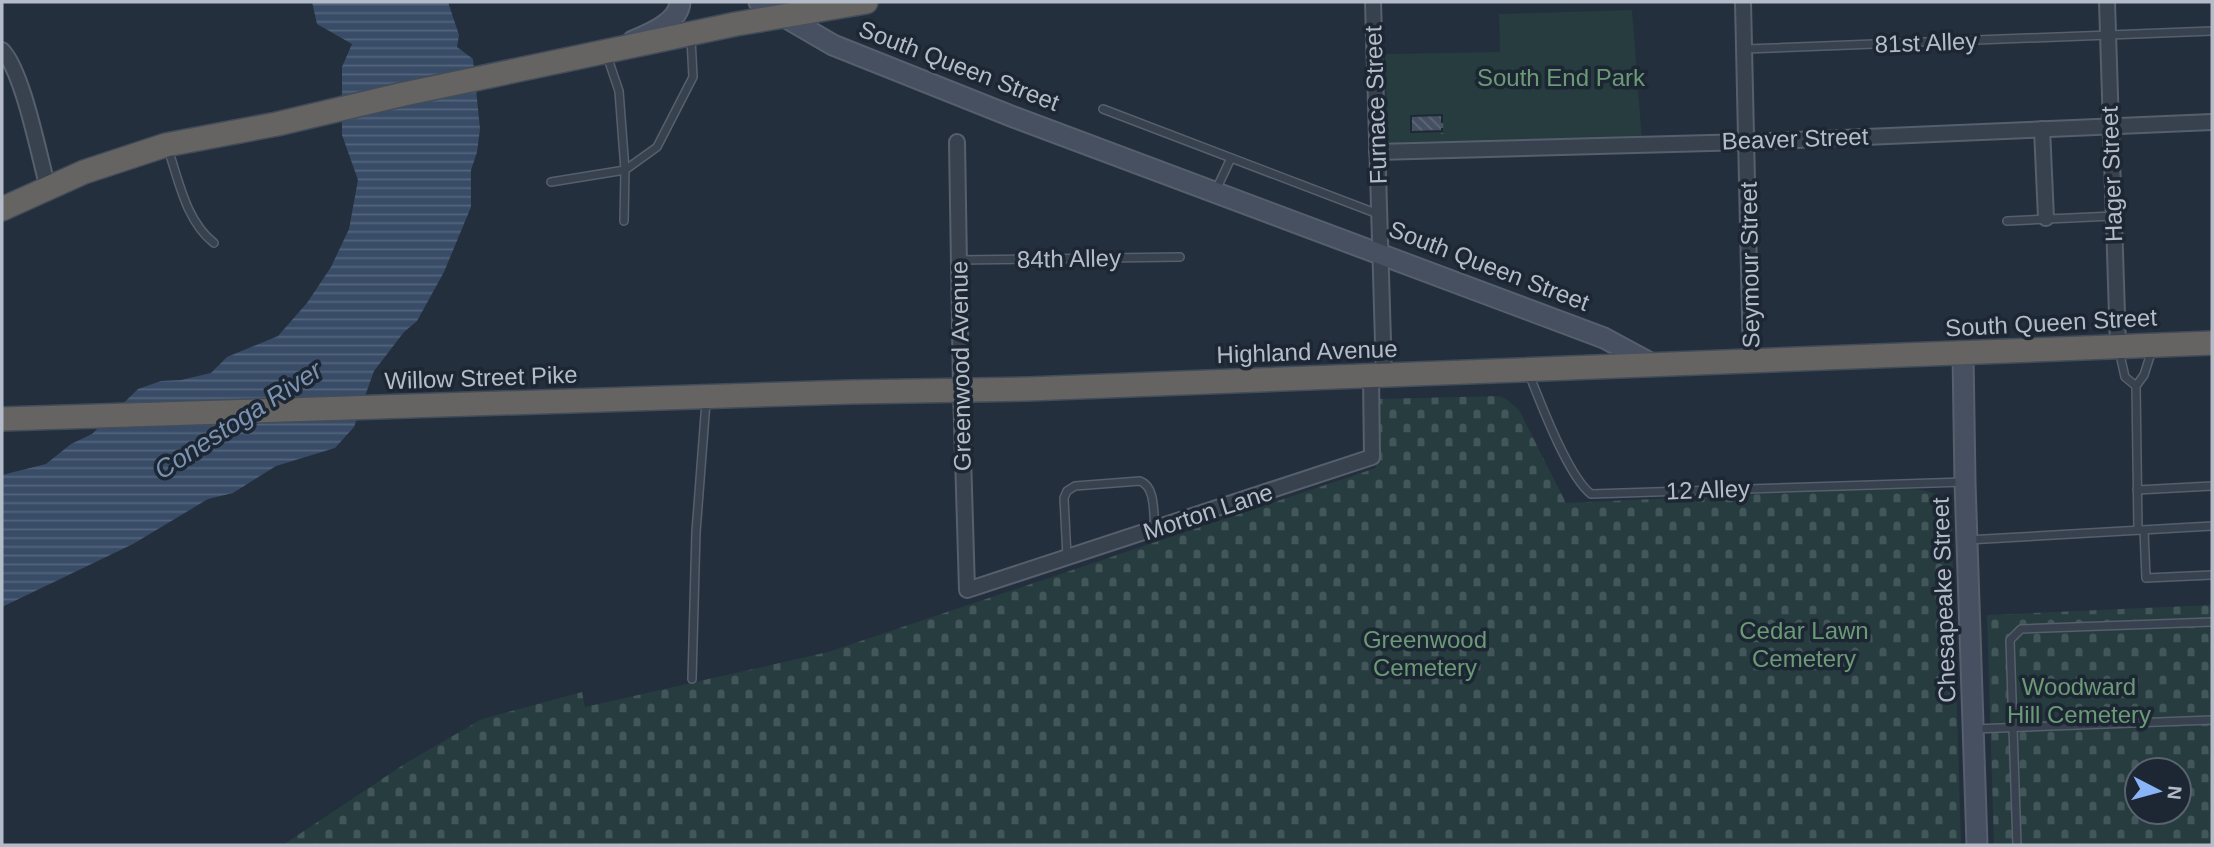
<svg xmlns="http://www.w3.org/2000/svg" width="2214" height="847" viewBox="0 0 2214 847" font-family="Helvetica,sans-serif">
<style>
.cemetery{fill:url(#cemetery-stones);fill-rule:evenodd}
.park{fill:#263c3f}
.water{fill:url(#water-rules)}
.building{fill:url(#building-back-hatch);stroke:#1f2835;stroke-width:2}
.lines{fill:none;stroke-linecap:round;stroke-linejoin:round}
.service-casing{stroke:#565f6c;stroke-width:10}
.minor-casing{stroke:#565f6c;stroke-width:18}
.secondary-casing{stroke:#565f6c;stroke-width:23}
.trunk-casing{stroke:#434c59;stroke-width:26}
.path{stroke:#44595c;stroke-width:2.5;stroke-dasharray:5 5;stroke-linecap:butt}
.service{stroke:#38414e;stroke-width:7}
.minor{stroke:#38414e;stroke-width:14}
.secondary{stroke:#465061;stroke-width:19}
.trunk{stroke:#656462;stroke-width:23}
.labels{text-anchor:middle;stroke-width:7;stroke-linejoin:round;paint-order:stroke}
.street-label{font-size:24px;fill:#b4bcc9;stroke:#1d2633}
.park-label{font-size:24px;fill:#6b9a76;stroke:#1d2633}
.water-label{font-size:26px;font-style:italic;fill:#7c92b1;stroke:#1d2633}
</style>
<defs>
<pattern id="cemetery-stones" width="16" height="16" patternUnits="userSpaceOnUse" patternTransform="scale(1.75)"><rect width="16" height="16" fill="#263c3f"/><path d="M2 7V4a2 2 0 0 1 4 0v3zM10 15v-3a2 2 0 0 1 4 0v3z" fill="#435659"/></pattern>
<pattern id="water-rules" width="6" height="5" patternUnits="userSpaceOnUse" patternTransform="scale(1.75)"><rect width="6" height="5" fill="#394c67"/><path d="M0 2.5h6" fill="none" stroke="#53647b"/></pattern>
<pattern id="building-back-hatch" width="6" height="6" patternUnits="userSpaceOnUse" patternTransform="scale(1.75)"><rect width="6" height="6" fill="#455162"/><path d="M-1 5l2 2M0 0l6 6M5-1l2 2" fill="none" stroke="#5d6877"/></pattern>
</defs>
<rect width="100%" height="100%" fill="#242f3e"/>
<g class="cemetery">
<path d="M1499 396 1506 399 1519 410 1566 503 1897 488C1919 490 1941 488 1951 510L1961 845H283L406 763 482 719 582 692 585 707 828 652 1376 468 1378 399Z"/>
<path d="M2212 605V845H1994L1987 615ZM2137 770H2179V812H2137Z"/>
</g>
<path class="park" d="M1632 10 1642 140 1388 147 1385 54 1500 52 1499 14Z"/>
<path class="water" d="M312 2H448L459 35 457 47 473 59 480 129 477 152 471 170V207L444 272 417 321 404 332 374 371 354 427 335 448 276 466 233 493 208 499 133 544 2 607V475L46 464 71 444 92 434 138 389 161 381 181 380 211 373 227 357 278 336 307 303 331 267 349 229 358 180 342 135V67L352 44 317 24Z"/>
<path class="building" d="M1442 115V131L1411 132V116Z"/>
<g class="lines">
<defs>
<g id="service">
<path d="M1745 49 2212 31"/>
<path d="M606 53 619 91 625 170 624 221"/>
<path d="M1103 109 1378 214"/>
<path d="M168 149C179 181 186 221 214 243"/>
<path d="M551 182 625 170 657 147 693 77 691 38"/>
<path d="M1215 192 1231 158"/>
<path d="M2007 221 2113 216"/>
<path d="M959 260 1180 257"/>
<path d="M2119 350 2125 377 2136 386 2144 375 2152 350"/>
<path d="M1529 374C1541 404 1568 476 1591 494L1964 482"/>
<path d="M2136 386 2138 530"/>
<path d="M2137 490 2212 486"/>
<path d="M2144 530 2146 578 2212 575"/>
<path d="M1967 540 2212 526"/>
<path d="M1067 557 1064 498 1067 491 1075 486 1140 481C1156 487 1153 513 1155 529"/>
<path d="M692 679 696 532 706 402"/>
<path d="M1973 729 2212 720"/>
<path d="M2017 845 2010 640 2021 629 2212 622"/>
</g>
<g id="minor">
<path d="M1373 2 1384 376"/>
<path d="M1743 2 1751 361"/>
<path d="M2107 2 2118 346"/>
<path d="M2 50C23 71 39 156 48 188"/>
<path d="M2042 129 2046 218"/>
<path d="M957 142 961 389 967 590 1372 457 1371 376"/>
<path d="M1377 152 1747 142 2212 122"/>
</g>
<g id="secondary">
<path d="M759 2 833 45 1011 116 1604 338 1654 365"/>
<path d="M633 41C650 34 679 22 680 2"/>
<path d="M1963 354 1965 482 1977 845"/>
</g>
<g id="trunk">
<path d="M2 209 84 172 166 145 277 124 404 94 736 24 866 2"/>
<path d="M2 419 851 392 1028 389 2212 343"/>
</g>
</defs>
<use href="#service" class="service-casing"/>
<use href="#minor" class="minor-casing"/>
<use href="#secondary" class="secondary-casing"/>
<use href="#trunk" class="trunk-casing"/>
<path class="path" d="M1442 123V134"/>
<use href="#service" class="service"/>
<use href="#minor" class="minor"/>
<use href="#secondary" class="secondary"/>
<use href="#trunk" class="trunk"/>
</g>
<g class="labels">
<g class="street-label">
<text transform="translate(1926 43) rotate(-2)" y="8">81st Alley</text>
<text transform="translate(959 66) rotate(21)" y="8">South Queen Street</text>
<text transform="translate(1376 105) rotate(-92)" y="8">Furnace Street</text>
<text transform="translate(1795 139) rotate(-2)" y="8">Beaver Street</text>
<text transform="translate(2112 174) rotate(-92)" y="8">Hager Street</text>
<text transform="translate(1069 259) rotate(-1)" y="8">84th Alley</text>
<text transform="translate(1750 265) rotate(-91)" y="8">Seymour Street</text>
<text transform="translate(1489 266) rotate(21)" y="8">South Queen Street</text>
<text transform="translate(2051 323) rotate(-3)" y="8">South Queen Street</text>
<text transform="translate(1307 352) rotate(-2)" y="8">Highland Avenue</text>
<text transform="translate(961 366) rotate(-91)" y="8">Greenwood Avenue</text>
<text transform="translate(481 378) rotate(-2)" y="8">Willow Street Pike</text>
<text transform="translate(1708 490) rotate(-2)" y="8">12 Alley</text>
<text transform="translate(1208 512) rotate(-18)" y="8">Morton Lane</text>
<text transform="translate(1944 600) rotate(-92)" y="8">Chesapeake Street</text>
</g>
<g class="park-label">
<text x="1561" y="86">South End Park</text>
<text x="1804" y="639">Cedar Lawn<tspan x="1804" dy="28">Cemetery</tspan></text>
<text x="1425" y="648">Greenwood<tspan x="1425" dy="28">Cemetery</tspan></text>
<text x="2079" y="695">Woodward<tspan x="2079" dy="28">Hill Cemetery</tspan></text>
</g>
<g class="water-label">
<text transform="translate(238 420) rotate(-33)" y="9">Conestoga River</text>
</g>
</g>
<rect width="2214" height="847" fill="none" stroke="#b4bcc9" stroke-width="7"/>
<g transform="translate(2158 791) rotate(96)"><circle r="33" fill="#1d2633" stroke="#59626f" stroke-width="2"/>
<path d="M0-5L12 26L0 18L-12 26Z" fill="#8ab4f8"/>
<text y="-10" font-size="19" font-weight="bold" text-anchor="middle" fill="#b4bcc9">N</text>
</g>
</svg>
